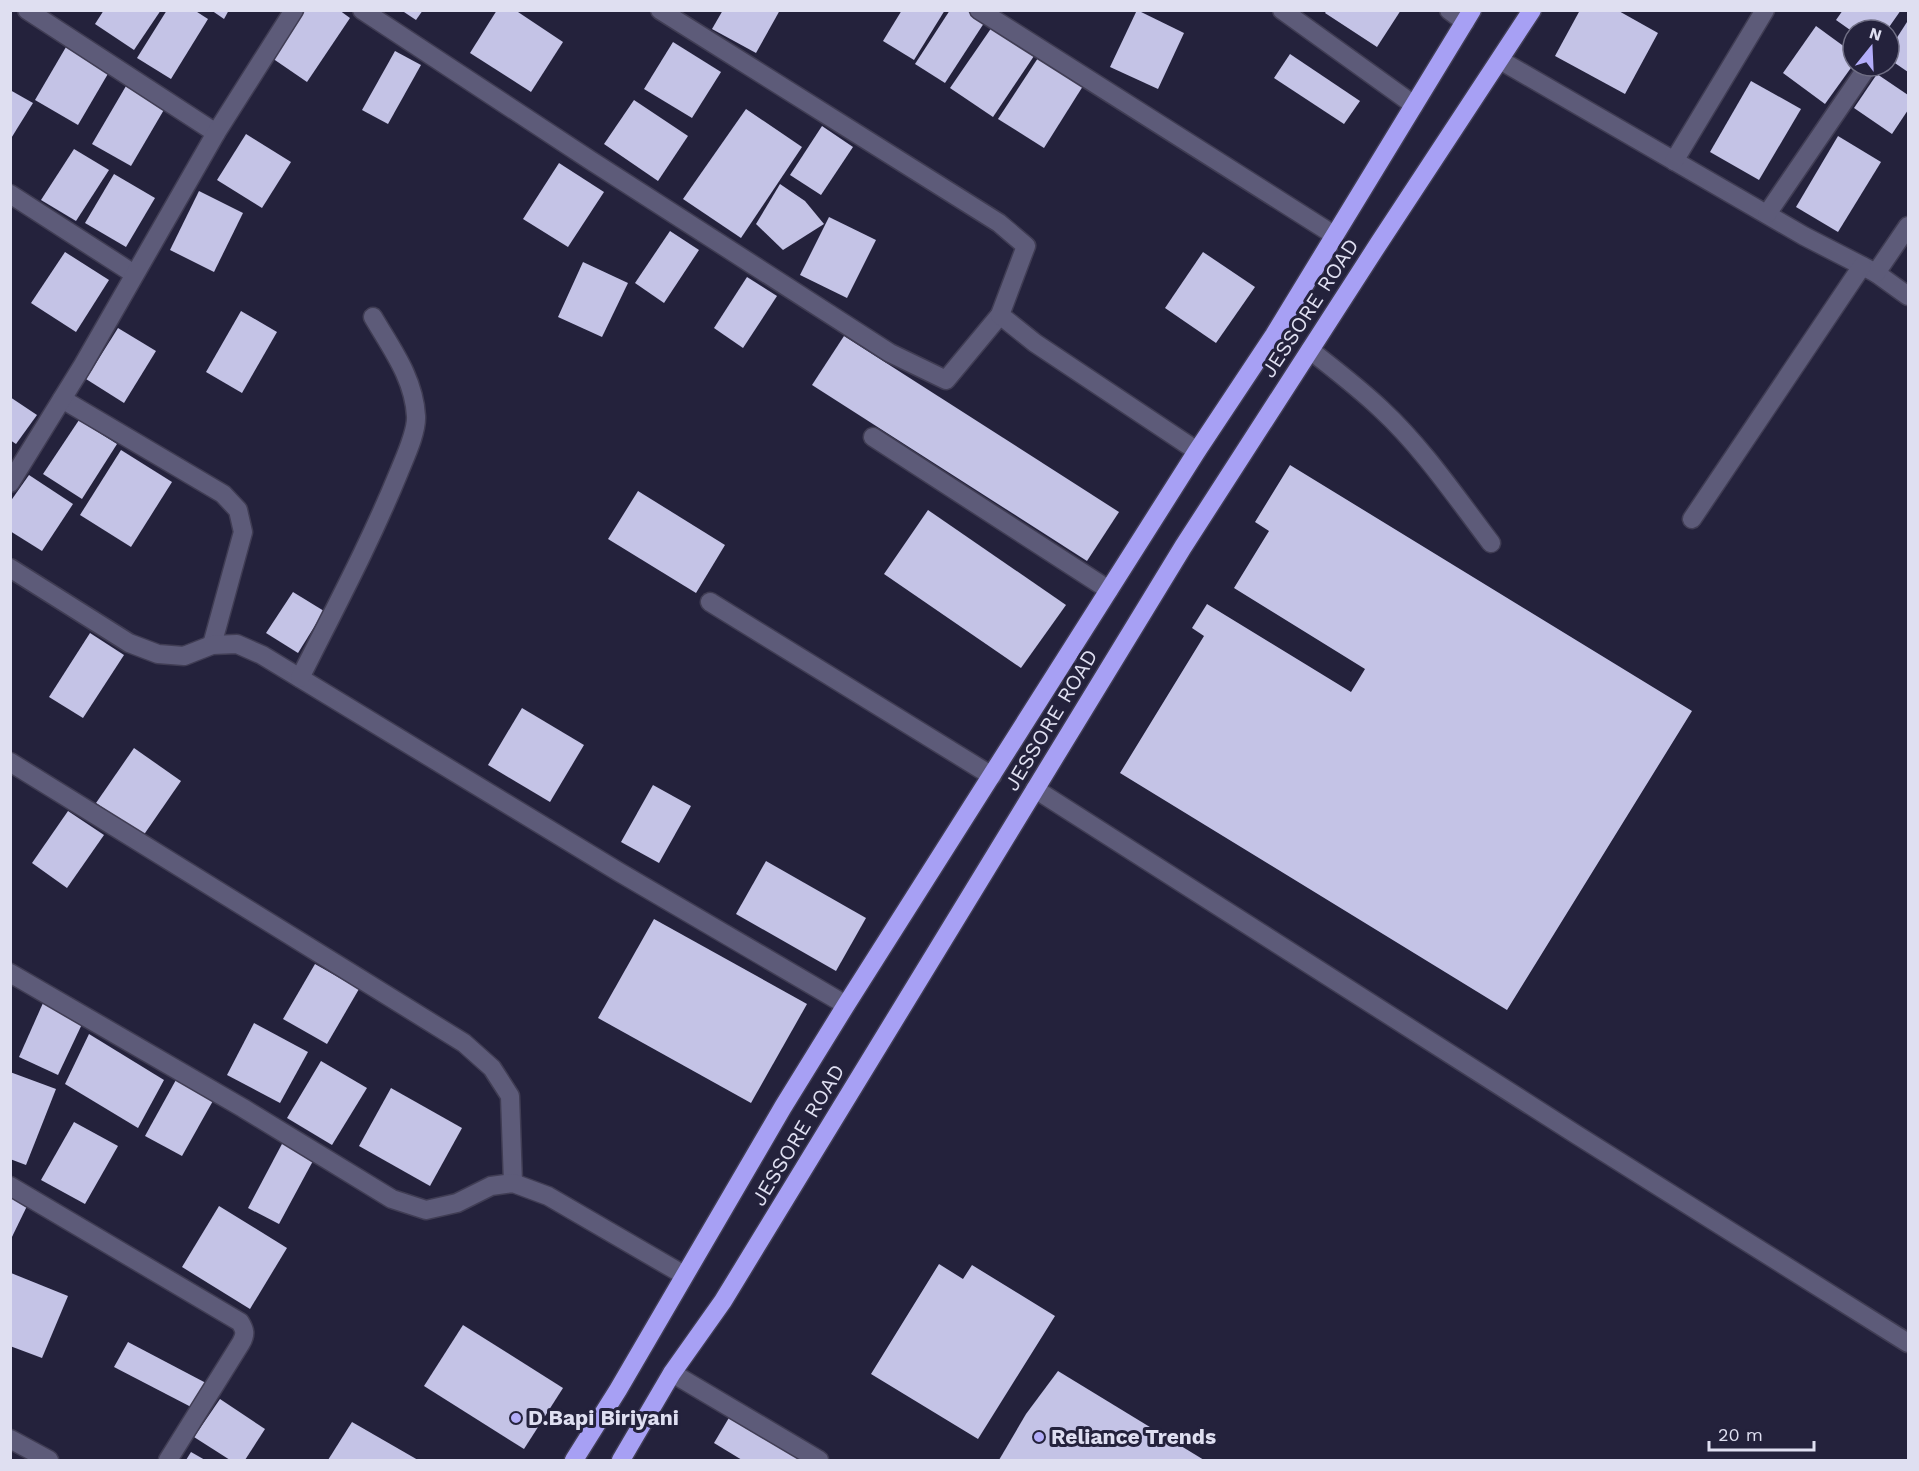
<svg xmlns="http://www.w3.org/2000/svg" width="1919" height="1471" viewBox="0 0 1919 1471" font-family="'Work Sans',sans-serif">
<style>
.building{fill:#c4c3e6}
.lines{fill:none;stroke-linecap:round;stroke-linejoin:round}
.minor-casing{stroke:#403d54;stroke-width:21}
.highway-casing{stroke:#403d54;stroke-width:21}
.minor{stroke:#5d5b79;stroke-width:18}
.highway{stroke:#a7a0f4;stroke-width:18}
.poi-dot{fill:#b3adf9;stroke:#24223c;stroke-width:2}
.labels{text-anchor:middle;stroke-width:6;stroke-linejoin:round;paint-order:stroke}
.street-label{font-size:21px;fill:#dfdff1;stroke:#24223c}
.poi-label{font-size:21px;font-weight:bold;fill:#dfdff1;stroke:#24223c;text-anchor:start}
</style>
<rect width="100%" height="100%" fill="#24223c"/>
<g class="building">
<path d="M104 10H161L134 50 95 24Z"/>
<path d="M167 10H194L208 19 171 79 137 58Z"/>
<path d="M211 10H229L224 19Z"/>
<path d="M303 10H339L350 18 307 82 272 58Z"/>
<path d="M401 10H423L416 20Z"/>
<path d="M497 10H515L563 42 531 92 470 53Z"/>
<path d="M723 10H780L756 53 712 29Z"/>
<path d="M902 10H945L914 60 883 41Z"/>
<path d="M950 10H971L986 20 945 83 915 64Z"/>
<path d="M1137 10 1184 33 1158 89 1110 67Z"/>
<path d="M1327 10H1401L1377 47 1325 13Z"/>
<path d="M1580 10H1617L1658 33 1625 94 1555 56Z"/>
<path d="M1843 10H1901L1887 30H1853V32L1836 20Z"/>
<path d="M1907 22 1908 23V72L1889 59V50Z"/>
<path d="M1816 26 1853 53V65L1825 104 1783 73Z"/>
<path d="M992 27 1034 56 993 117 950 88Z"/>
<path d="M673 42 721 72 692 118 644 89Z"/>
<path d="M66 47 109 72 78 125 35 100Z"/>
<path d="M395 51 421 65 388 124 362 110Z"/>
<path d="M1290 54 1360 101 1344 124 1274 78Z"/>
<path d="M1038 58 1083 86 1044 148 998 119Z"/>
<path d="M1877 74 1908 95V110L1892 134 1854 108Z"/>
<path d="M1751 81 1801 109 1759 180 1710 152Z"/>
<path d="M126 86 165 108 131 166 92 144Z"/>
<path d="M10 90 33 103 10 140Z"/>
<path d="M634 100 688 136 658 181 604 144Z"/>
<path d="M746 109 802 147 741 238 683 199Z"/>
<path d="M822 126 853 147 821 195 790 175Z"/>
<path d="M246 134 291 162 262 208 217 180Z"/>
<path d="M1838 136 1881 162 1838 232 1796 207Z"/>
<path d="M74 149 109 170 76 221 41 200Z"/>
<path d="M559 163 604 192 568 247 523 219Z"/>
<path d="M114 174 155 198 126 247 85 223Z"/>
<path d="M780 184 805 201 824 224 783 250 756 224Z"/>
<path d="M199 191 243 213 214 272 170 250Z"/>
<path d="M829 217 876 240 847 298 800 275Z"/>
<path d="M670 231 699 250 664 303 635 283Z"/>
<path d="M65 252 109 280 76 332 31 303Z"/>
<path d="M1203 252 1255 287 1216 343 1165 308Z"/>
<path d="M583 262 628 283 602 337 558 317Z"/>
<path d="M747 277 777 296 743 348 714 328Z"/>
<path d="M241 311 277 332 242 393 206 372Z"/>
<path d="M118 328 156 351 124 403 86 379Z"/>
<path d="M844 336 1119 512 1087 561 812 385Z"/>
<path d="M10 397 37 415 16 444 10 440Z"/>
<path d="M79 420 117 444 82 499 43 474Z"/>
<path d="M121 450 172 482 131 547 80 515Z"/>
<path d="M1290 465 1692 711 1507 1010 1120 773 1204 636 1192 628 1207 604 1351 692 1365 669 1234 588 1269 531 1255 522Z"/>
<path d="M29 475 73 504 42 551 10 531V502Z"/>
<path d="M638 491 725 545 696 593 608 539Z"/>
<path d="M928 510 1066 605 1021 668 884 574Z"/>
<path d="M293 592 324 611 298 653 266 633Z"/>
<path d="M90 633 124 655 83 718 49 697Z"/>
<path d="M522 708 584 745 550 802 488 765Z"/>
<path d="M134 748 181 781 143 836 96 803Z"/>
<path d="M653 785 691 806 659 863 621 842Z"/>
<path d="M68 811 104 835 67 888 32 863Z"/>
<path d="M766 861 866 918 836 971 736 914Z"/>
<path d="M654 919 807 1004 751 1103 598 1018Z"/>
<path d="M315 964 359 989 327 1044 283 1019Z"/>
<path d="M43 1003 83 1022 58 1075 19 1057Z"/>
<path d="M254 1023 308 1052 280 1103 227 1075Z"/>
<path d="M89 1034 164 1080 138 1128 65 1084Z"/>
<path d="M321 1061 367 1088 332 1145 287 1118Z"/>
<path d="M10 1072 56 1089 26 1165 10 1159Z"/>
<path d="M177 1078 214 1099 182 1156 145 1136Z"/>
<path d="M391 1088 462 1128 430 1186 359 1146Z"/>
<path d="M74 1122 118 1146 85 1204 41 1180Z"/>
<path d="M283 1142 314 1159 279 1224 248 1208Z"/>
<path d="M10 1196 28 1204 10 1241Z"/>
<path d="M219 1206 287 1248 250 1309 182 1267Z"/>
<path d="M939 1264 963 1279 972 1265 1055 1316 978 1439 871 1374Z"/>
<path d="M11 1273 68 1296 42 1358 10 1346Z"/>
<path d="M463 1325 563 1388 524 1449 424 1386Z"/>
<path d="M128 1342 206 1383 193 1408 114 1367Z"/>
<path d="M1058 1371 1204 1460H999L1026 1414Z"/>
<path d="M220 1399 265 1429 245 1460H230L194 1437Z"/>
<path d="M730 1416 801 1460H742L714 1443Z"/>
<path d="M352 1422 418 1460H328Z"/>
<path d="M191 1452 205 1460H186Z"/>
</g>
<g class="lines">
<defs>
<g id="minor">
<path d="M27 10 216 133"/>
<path d="M362 10 590 160 890 353 946 380 1000 315"/>
<path d="M660 10 999 223 1026 246 1000 315 1035 343 1197 451"/>
<path d="M979 10 1334 235"/>
<path d="M1282 10 1414 105"/>
<path d="M1449 10 1465 22"/>
<path d="M1500 60 1804 236 1876 273 1908 296"/>
<path d="M1674 161 1765 10"/>
<path d="M10 194 134 274"/>
<path d="M1767 214 1868 66"/>
<path d="M1876 273 1908 226"/>
<path d="M1310 350C1334 369 1359 388 1381 409 1423 448 1456 497 1491 543"/>
<path d="M62 399 223 494 238 510 243 532 212 645"/>
<path d="M873 437 1109 590"/>
<path d="M10 483 83 365 216 133 294 10"/>
<path d="M1692 519 1862 266"/>
<path d="M10 568 129 643 158 654 184 656 212 645 237 644 262 655 619 872 846 1005"/>
<path d="M710 602 992 776"/>
<path d="M300 678C334 610 370 543 399 472 405 457 417 432 416 416 414 378 391 348 373 317"/>
<path d="M10 762 464 1043 492 1068 510 1096 513 1183"/>
<path d="M1035 789 1577 1135 1908 1343"/>
<path d="M10 973 243 1108 392 1199 426 1210 457 1203 491 1186 513 1183 548 1196 684 1275"/>
<path d="M10 1186 240 1322C245 1330 246 1334 241 1343L168 1460"/>
<path d="M672 1373 819 1460"/>
<path d="M10 1439 49 1460"/>
</g>
<g id="highway">
<path d="M574 1460 618 1390 783 1107 846 1005 1197 451 1274 335 1472 10"/>
<path d="M621 1460 672 1373 723 1301 1183 547 1379 243 1532 10"/>
</g>
</defs>
<use href="#minor" class="minor-casing"/>
<use href="#highway" class="highway-casing"/>
<use href="#minor" class="minor"/>
<use href="#highway" class="highway"/>
</g>
<g class="poi-dot">
<circle cx="516" cy="1418" r="6"/>
<circle cx="1039" cy="1437" r="6"/>
</g>
<g class="labels">
<g class="street-label">
<text transform="translate(1310 308) rotate(-57)" y="7">JESSORE ROAD</text>
<text transform="translate(1051 720) rotate(-59)" y="7">JESSORE ROAD</text>
<text transform="translate(798 1135) rotate(-59)" y="7">JESSORE ROAD</text>
</g>
<g class="poi-label">
<text x="528" y="1425">D.Bapi Biriyani</text>
<text x="1051" y="1444">Reliance Trends</text>
</g>
</g>
<rect width="1919" height="1471" fill="none" stroke="#dfdff1" stroke-width="24"/>
<g transform="translate(1871 48) rotate(18)"><circle r="28" fill="#24223c" stroke="#6f6e84" stroke-width="1.5"/>
<path d="M0-4.5L10 22L0 15L-10 22Z" fill="#b3adf9"/>
<text y="-9" font-size="16" font-weight="bold" text-anchor="middle" fill="#dfdff1">N</text>
</g>
<path d="M1709 1441v9h105v-9" fill="none" stroke="#dfdff1" stroke-width="3"/>
<text x="1718" y="1441" font-size="18" fill="#dfdff1" stroke="#24223c" stroke-width="4.5" paint-order="stroke">20 m</text>
</svg>
